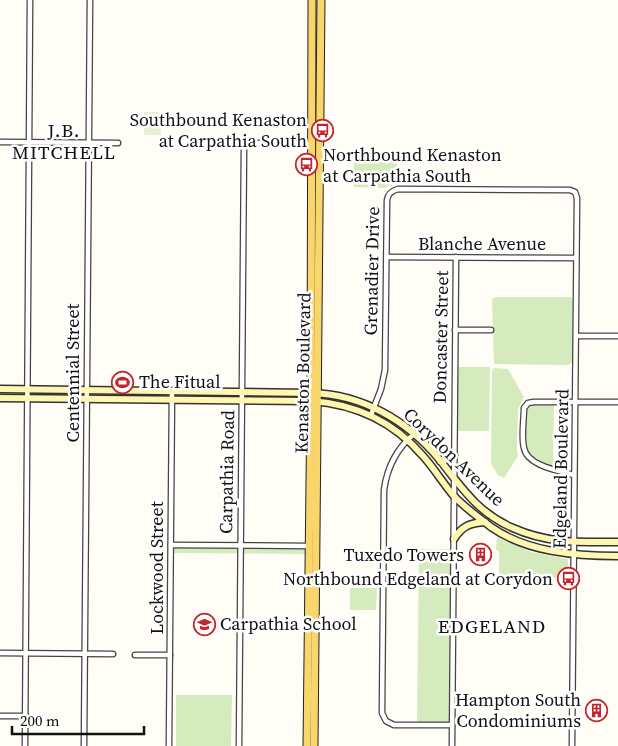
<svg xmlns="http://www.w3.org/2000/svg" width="618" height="746" viewBox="0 0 618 746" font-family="'Source Serif 4',serif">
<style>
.green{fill:#d5ebbd}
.pitch{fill:#e6f2cf}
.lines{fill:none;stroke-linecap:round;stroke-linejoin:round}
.minor-casing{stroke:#444;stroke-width:7}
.secondary-casing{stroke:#333;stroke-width:9}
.primary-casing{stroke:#222;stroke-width:9}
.minor{stroke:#fff;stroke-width:4.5}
.secondary{stroke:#fff6b0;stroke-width:6}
.primary{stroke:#f9d66b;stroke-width:7}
.labels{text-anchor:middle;stroke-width:5;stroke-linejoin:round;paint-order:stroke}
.poi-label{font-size:18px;fill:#111;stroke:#fff;text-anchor:end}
.street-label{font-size:18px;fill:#111;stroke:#fff}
.neighbourhood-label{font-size:19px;letter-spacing:1px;fill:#111;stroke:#fff}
</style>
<rect width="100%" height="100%" fill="#fffdf5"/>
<g class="green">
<path d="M354 156H397L396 182 385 188 354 187Z"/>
<path d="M496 297H571L573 300V361L569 365 494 364 492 299Z"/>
<path d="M455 367H490L489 431H454Z"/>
<path d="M494 368 508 369 524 397 518 409 517 451 518 456 504 478 498 475 491 464 492 371Z"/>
<path d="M554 401 553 464V470L534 461 524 449V408L528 403Z"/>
<path d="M497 537 531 552 568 559V578L499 577V551L496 550Z"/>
<path d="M171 545 309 546 308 554 171 553Z"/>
<path d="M419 549H451L449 724H417Z"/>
<path d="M350 588H377L376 610H350Z"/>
<path d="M176 695H232L231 746H176Z"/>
</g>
<rect class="pitch" x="144" y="112" width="17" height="23"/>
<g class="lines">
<defs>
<g id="minor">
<path d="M0 142 118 143"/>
<path d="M387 257 576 258"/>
<path d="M455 330H491"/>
<path d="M577 336H618"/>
<path d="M371 415 381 389 385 370 387 200C388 194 391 191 398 189L570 190 575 192 577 198 572 746"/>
<path d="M414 434C396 449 387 468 384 490L382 713 386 721 394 725H452"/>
<path d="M574 475C560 471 527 466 524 448 521 436 524 420 524 408L528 403 534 402H618"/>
<path d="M171 545 309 546"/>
<path d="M0 653 113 654"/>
<path d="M135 655H170"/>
<path d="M0 716H26"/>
<path d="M25 746 30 0"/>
<path d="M84 746 90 0"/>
<path d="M169 746 172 390"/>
<path d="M239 746 244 146 248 143 311 144"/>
<path d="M452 746 456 257"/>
</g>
<g id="secondary">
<path d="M0 389 311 393C361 394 407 420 439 459 462 488 478 513 513 528 549 544 580 542 618 542"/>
<path d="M0 398 311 401C355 404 394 422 423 456 434 468 442 482 453 495 464 507 478 517 491 527 527 552 575 556 618 556"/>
<path d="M440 461 449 459 454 455"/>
<path d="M454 539C462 526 470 523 485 522"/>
</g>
<g id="primary">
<path d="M307 746 311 393 312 0"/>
<path d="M314 746 321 0"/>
</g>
</defs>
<use href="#minor" class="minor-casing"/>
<use href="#secondary" class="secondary-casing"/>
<use href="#primary" class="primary-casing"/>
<use href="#minor" class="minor"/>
<use href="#secondary" class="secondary"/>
<use href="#primary" class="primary"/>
</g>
<defs>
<symbol id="bus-ring" viewBox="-11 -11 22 22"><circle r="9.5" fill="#fff" stroke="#c4262e" stroke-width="1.5"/><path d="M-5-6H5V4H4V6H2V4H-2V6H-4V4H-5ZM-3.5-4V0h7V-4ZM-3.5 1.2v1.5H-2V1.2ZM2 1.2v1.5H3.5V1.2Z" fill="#c4262e"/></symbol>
<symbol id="stadium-ring" viewBox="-11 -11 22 22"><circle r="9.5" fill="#fff" stroke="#c4262e" stroke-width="1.5"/><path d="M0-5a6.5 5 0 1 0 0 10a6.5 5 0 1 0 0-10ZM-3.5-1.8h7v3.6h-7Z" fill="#c4262e"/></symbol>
<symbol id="building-ring" viewBox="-11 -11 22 22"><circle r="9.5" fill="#fff" stroke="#c4262e" stroke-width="1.5"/><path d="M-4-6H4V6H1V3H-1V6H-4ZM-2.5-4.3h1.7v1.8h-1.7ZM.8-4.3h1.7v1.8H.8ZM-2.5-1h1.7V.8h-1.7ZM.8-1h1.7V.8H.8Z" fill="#c4262e"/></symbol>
<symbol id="school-ring" viewBox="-11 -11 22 22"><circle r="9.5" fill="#fff" stroke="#c4262e" stroke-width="1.5"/><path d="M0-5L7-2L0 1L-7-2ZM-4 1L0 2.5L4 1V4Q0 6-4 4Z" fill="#c4262e"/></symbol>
</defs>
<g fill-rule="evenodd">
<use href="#bus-ring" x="310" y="118" width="25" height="25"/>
<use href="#bus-ring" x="294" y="152" width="25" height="25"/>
<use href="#stadium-ring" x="110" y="370" width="25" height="25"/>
<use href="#building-ring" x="468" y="542" width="25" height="25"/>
<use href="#bus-ring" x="556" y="566" width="25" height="25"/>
<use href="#school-ring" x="192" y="612" width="25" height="25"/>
<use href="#building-ring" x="584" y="698" width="25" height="25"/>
</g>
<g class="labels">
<g class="poi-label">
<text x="307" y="126">Southbound Kenaston<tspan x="307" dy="21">at Carpathia South</tspan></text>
<text x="323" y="161" text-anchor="start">Northbound Kenaston<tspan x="323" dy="21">at Carpathia South</tspan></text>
<text x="139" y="388" text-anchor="start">The Fitual</text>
<text x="464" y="561">Tuxedo Towers</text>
<text x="553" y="585">Northbound Edgeland at Corydon</text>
<text x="220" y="630" text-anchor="start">Carpathia School</text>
<text x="581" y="706">Hampton South<tspan x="581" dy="21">Condominiums</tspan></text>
</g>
<g class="street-label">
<text x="482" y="250">Blanche Avenue</text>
<text transform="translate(372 271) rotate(-89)" y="6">Grenadier Drive</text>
<text transform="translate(441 337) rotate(-89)" y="6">Doncaster Street</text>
<text transform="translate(73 373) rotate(-90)" y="6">Centennial Street</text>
<text transform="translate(303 373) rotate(-89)" y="6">Kenaston Boulevard</text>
<text transform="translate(454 457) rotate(44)" y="6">Corydon Avenue</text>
<text transform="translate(561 469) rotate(-89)" y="6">Edgeland Boulevard</text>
<text transform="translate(227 472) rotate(-89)" y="6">Carpathia Road</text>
<text transform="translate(157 568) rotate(-90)" y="6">Lockwood Street</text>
</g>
<g class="neighbourhood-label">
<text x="64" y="137">J.B.<tspan x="64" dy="22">MITCHELL</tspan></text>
<text x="492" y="633">EDGELAND</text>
</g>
</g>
<path d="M12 726v8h132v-8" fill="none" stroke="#111111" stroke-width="2.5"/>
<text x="20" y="726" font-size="15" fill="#111111" stroke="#ffffff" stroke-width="4" paint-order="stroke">200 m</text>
</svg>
